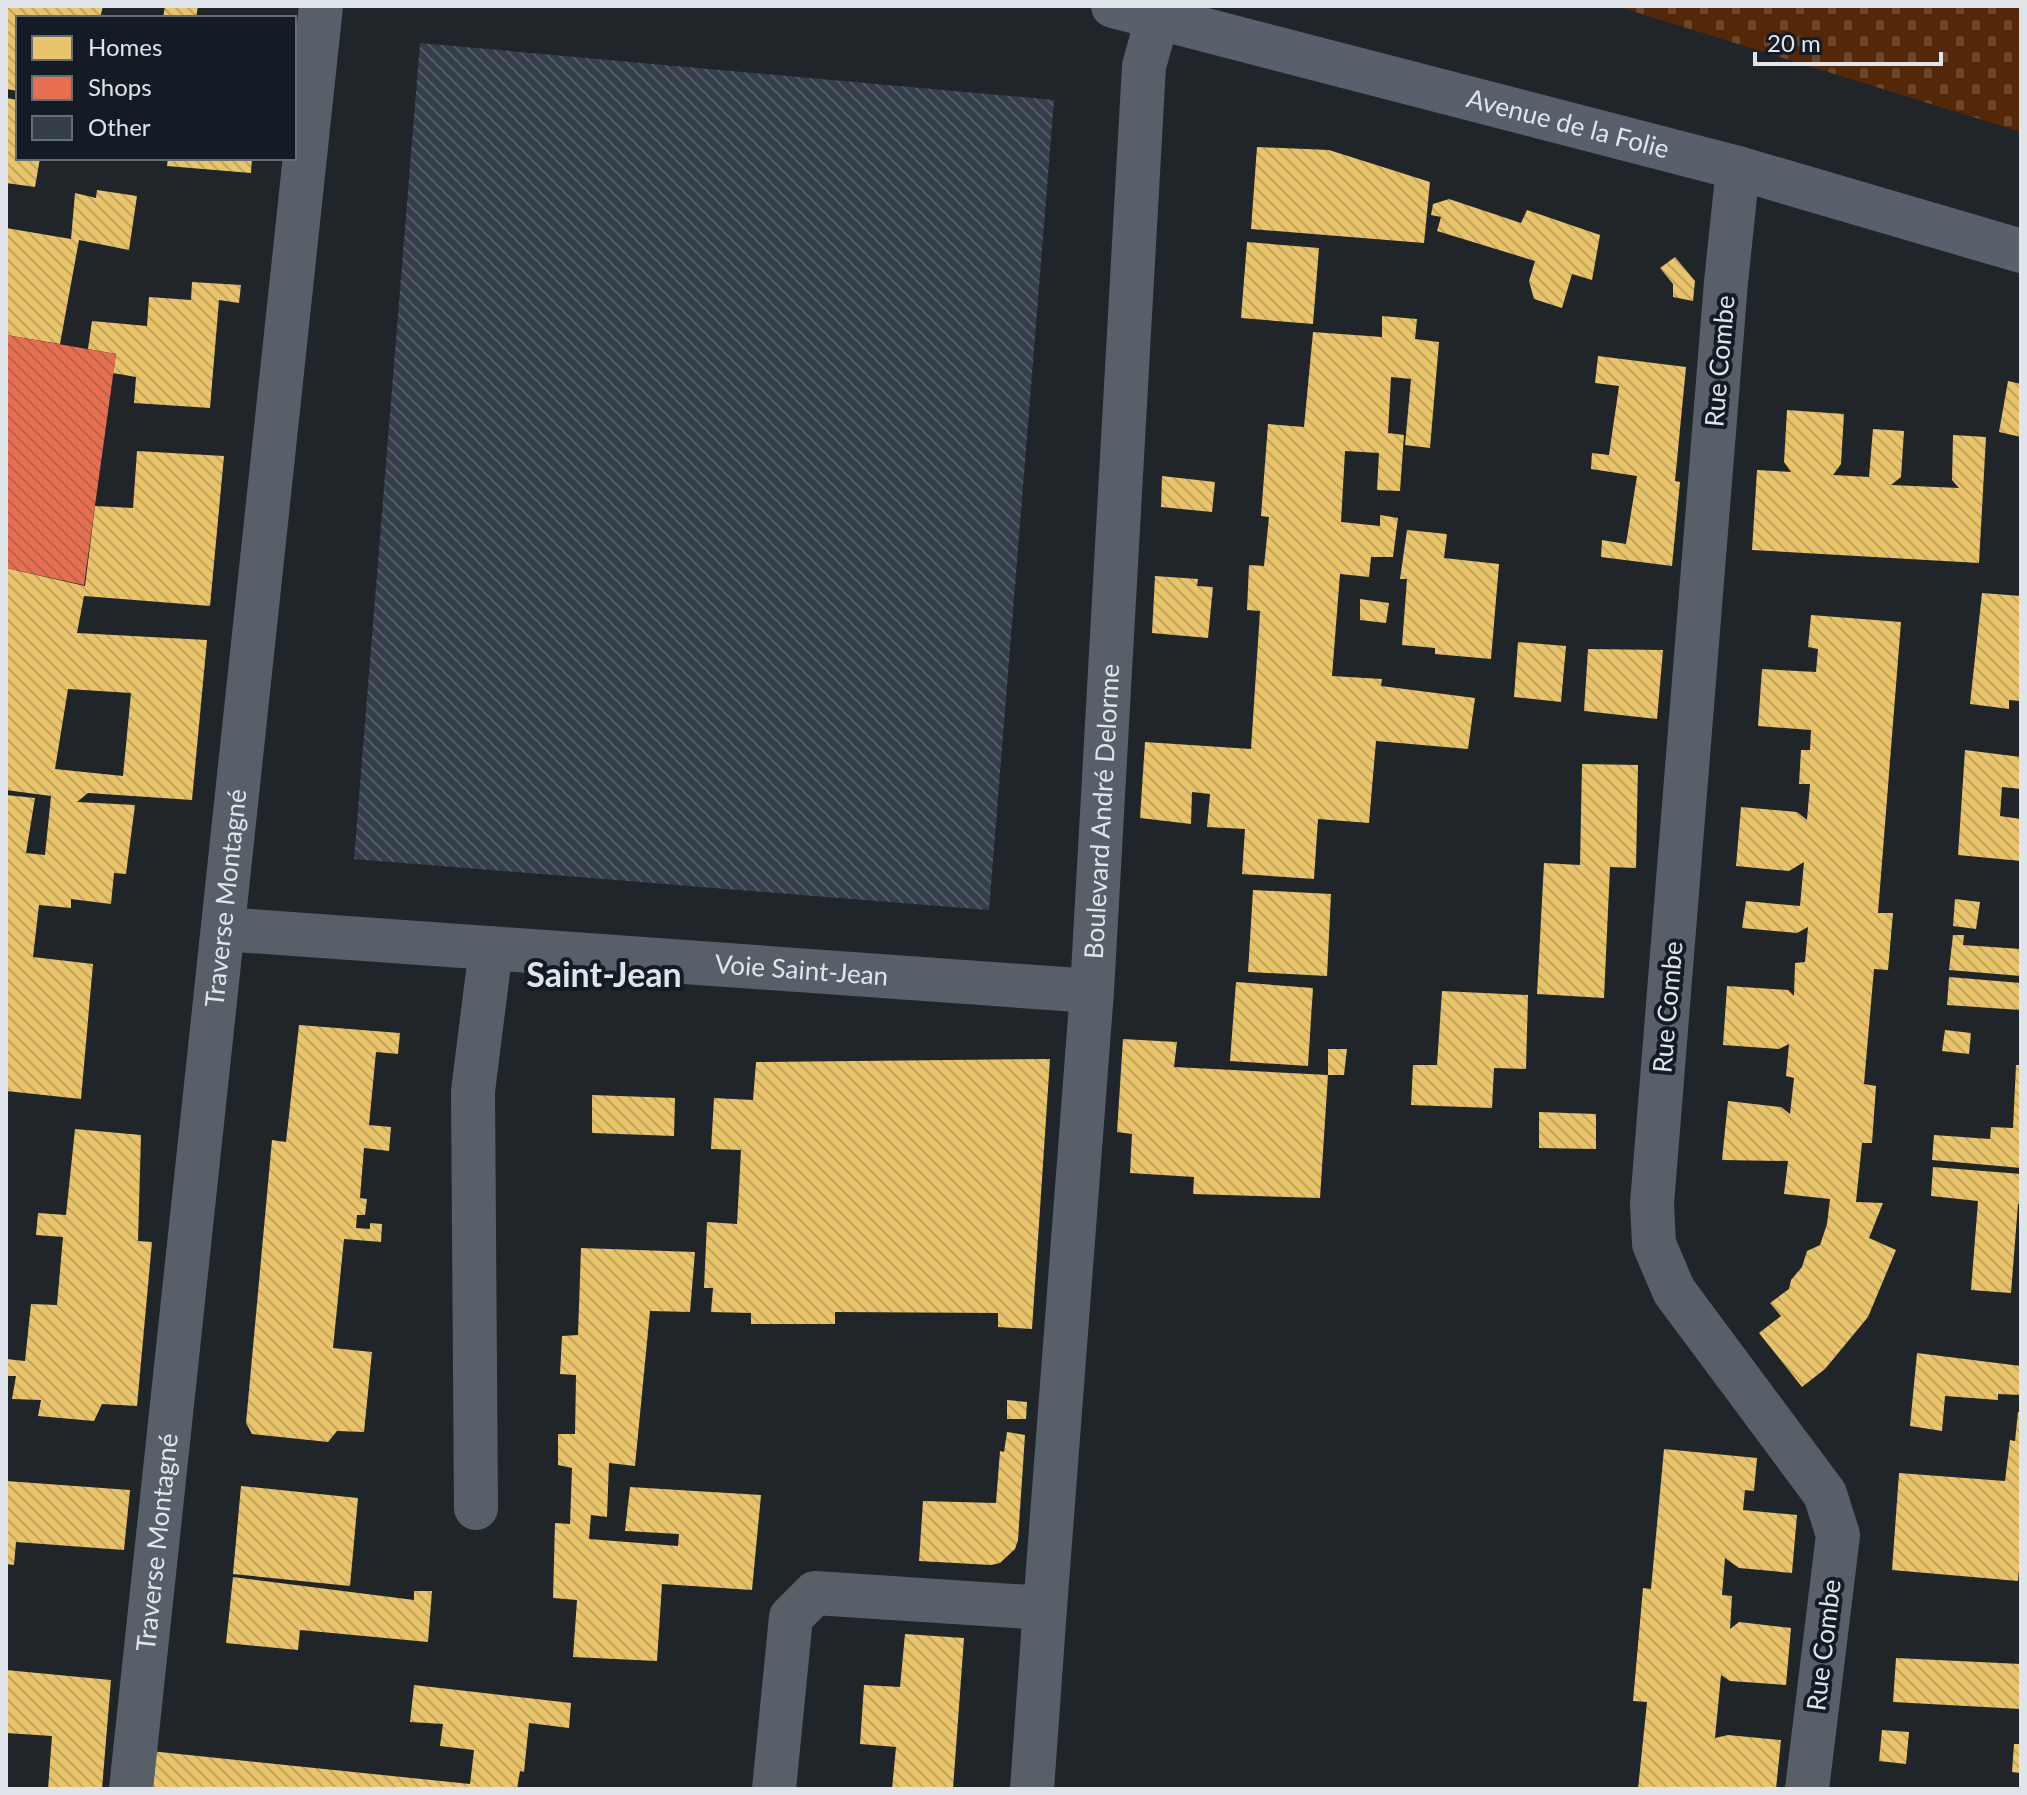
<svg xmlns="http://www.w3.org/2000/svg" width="2027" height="1795" viewBox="0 0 2027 1795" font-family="Lato,sans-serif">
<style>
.cemetery{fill:url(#cemetery-stones)}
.homes{fill:url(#homes-back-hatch);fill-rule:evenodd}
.shops{fill:url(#shops-back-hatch)}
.building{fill:url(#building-back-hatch)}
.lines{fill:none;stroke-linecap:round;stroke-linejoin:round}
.minor{stroke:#576069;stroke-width:44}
.major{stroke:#57606b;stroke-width:44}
.labels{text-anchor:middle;stroke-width:8;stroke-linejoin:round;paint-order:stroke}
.street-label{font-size:26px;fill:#e0e5ec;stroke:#131b24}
.district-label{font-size:34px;font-weight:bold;fill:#e0e5ec;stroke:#131b24}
</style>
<defs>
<pattern id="cemetery-stones" width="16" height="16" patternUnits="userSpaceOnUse" patternTransform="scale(2)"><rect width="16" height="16" fill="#532707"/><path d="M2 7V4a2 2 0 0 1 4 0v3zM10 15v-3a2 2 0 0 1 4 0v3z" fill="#6b462b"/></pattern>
<pattern id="homes-back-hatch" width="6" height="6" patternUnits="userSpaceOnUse" patternTransform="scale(2)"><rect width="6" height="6" fill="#e9c46a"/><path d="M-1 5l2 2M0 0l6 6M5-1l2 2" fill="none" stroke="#c0a461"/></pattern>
<pattern id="shops-back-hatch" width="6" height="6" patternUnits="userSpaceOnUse" patternTransform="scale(2)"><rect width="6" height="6" fill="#e76f51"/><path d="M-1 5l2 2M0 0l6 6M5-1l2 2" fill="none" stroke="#b6624e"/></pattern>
<pattern id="building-back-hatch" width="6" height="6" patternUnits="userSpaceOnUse" patternTransform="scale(2)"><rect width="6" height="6" fill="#353f4b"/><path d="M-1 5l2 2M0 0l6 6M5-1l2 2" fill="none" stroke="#525b65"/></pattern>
</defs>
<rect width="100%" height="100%" fill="#20252a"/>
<path class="cemetery" d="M1616 6H2021V132Z"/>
<g class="homes">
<path d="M6 6H103L100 18H18V91L6 89Z"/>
<path d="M165 6H198L196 18H163Z"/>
<path d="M6 98 18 100V158H40L35 187 6 183Z"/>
<path d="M1257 147 1329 150 1430 182 1424 243 1251 229Z"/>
<path d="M168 158H252L251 173 167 166Z"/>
<path d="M97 190 137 196 129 250 79 240 60 344 6 335V228L71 239 75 193 96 198Z"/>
<path d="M1449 199 1521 223 1527 210 1600 235 1592 280 1572 274 1562 308 1534 299 1529 281 1535 261 1437 231 1441 217 1431 215 1433 204Z"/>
<path d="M1247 242 1319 248 1313 324 1241 318Z"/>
<path d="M1675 257 1695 281 1693 301 1673 297V284L1660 268Z"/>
<path d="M192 282 241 285 239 303 219 300 210 408 134 403 136 377 113 373 116 354 88 349 92 321 147 326 149 297 191 300Z"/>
<path d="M1382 316 1417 319 1415 339 1439 342 1430 448 1405 445 1411 379 1391 377 1388 433 1404 435 1400 491 1377 490 1379 453 1345 451 1341 522 1380 526V515L1398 518 1393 557H1371L1369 577 1340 574 1332 676 1382 679 1381 686 1475 698 1468 749 1376 741 1369 823 1318 819 1314 879 1242 874 1245 829 1207 827 1210 794 1192 792 1191 824 1140 818 1145 742 1251 749 1260 611 1247 610 1249 565 1264 566 1269 517 1261 516 1268 424 1304 427 1313 332 1382 337Z"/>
<path d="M1598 356 1686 367 1675 481 1680 482 1672 566 1601 557 1602 540 1626 544 1637 476 1591 469 1592 453 1609 455 1619 386 1595 383Z"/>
<path d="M2008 381 2021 384V437L1999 432Z"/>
<path d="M1787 410 1844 414 1841 464 1833 475 1869 477 1873 429 1904 431 1901 477 1891 485 1959 488 1952 480 1953 435 1986 437 1979 563 1752 550 1757 470 1791 472 1784 462Z"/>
<path d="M137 451 224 456 210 606 84 596 77 633 207 640 192 800 88 793 77 802 135 805 126 874 114 873 111 904 71 899V908L39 905 33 957 93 964 81 1099 6 1091V795L35 798 26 853 45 855 51 796 6 790V568L85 586 95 506 133 508ZM68 689 131 693 123 776 55 769Z"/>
<path d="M1162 476 1215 482 1212 512 1161 507Z"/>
<path d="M1407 530 1447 534 1444 558 1499 564 1491 659 1435 654V648L1402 645 1407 579H1400Z"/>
<path d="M1155 576 1198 579 1197 586 1213 587 1208 638 1152 633Z"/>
<path d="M1982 593 2021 596V701L2009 700V709L1970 704Z"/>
<path d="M1360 599 1389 603 1386 623 1360 620Z"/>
<path d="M1811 615 1901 622 1878 913H1893L1888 970 1874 969 1864 1084 1876 1086 1872 1143H1862L1856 1202 1883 1203 1869 1238 1896 1250 1868 1317 1825 1369 1802 1387 1759 1333 1781 1316 1770 1303 1789 1289 1791 1280 1802 1267 1807 1251 1820 1245 1827 1224 1830 1199 1784 1194 1788 1161 1722 1160 1728 1101 1781 1107 1790 1114 1794 1078 1786 1076 1789 1044 1779 1049 1723 1045 1727 986 1788 990 1794 996 1795 963 1805 962 1808 927 1797 933 1742 928 1746 901 1800 906 1804 862 1789 871 1736 866 1741 807 1797 812 1807 820 1810 784H1799L1801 750H1810L1811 730 1758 726 1762 669 1816 672 1818 649 1808 647Z"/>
<path d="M1518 642 1566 646 1561 702 1514 697Z"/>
<path d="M1588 649 1663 650 1657 719 1584 711Z"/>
<path d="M1965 750 2021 757V789L2002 787 2000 816 2021 819V861L1958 855Z"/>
<path d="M1582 764 1638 765 1636 868 1610 867 1604 998 1537 994 1544 863 1580 865Z"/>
<path d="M1253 890 1331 894 1327 976 1248 972Z"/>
<path d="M1955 899 1980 902 1976 929 1953 926Z"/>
<path d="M1953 935H1964L1963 945 2021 949V976L1949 970Z"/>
<path d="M1949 977 2021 983V1010L1947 1005Z"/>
<path d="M1236 982 1313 988 1308 1066 1230 1061Z"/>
<path d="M1442 991 1528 995 1526 1069 1494 1068 1492 1108 1411 1105 1413 1065H1437Z"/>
<path d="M299 1025 400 1033 398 1054 376 1052 369 1125 391 1127 389 1151 364 1148 360 1198 367 1199 365 1215H357L356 1228 370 1229V1223L382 1224 381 1242 344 1239 333 1348 372 1352 364 1432 337 1431 328 1442 252 1434 246 1423 272 1140 286 1142Z"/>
<path d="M1945 1030 1971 1033 1969 1054 1942 1051Z"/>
<path d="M1123 1039 1177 1042 1174 1067 1328 1075 1320 1198 1193 1194 1194 1177 1130 1173 1132 1134 1117 1132Z"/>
<path d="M1328 1049H1347L1344 1075H1328Z"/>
<path d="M1050 1059 1032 1329 998 1327V1313L835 1312V1324H751V1313L711 1312 713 1288H704L707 1222 737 1224 741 1150 711 1149 714 1098 753 1100 756 1062Z"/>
<path d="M2016 1065H2021V1168L1932 1160 1934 1135 1990 1139 1991 1127 2013 1128Z"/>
<path d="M592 1095 675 1098 674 1136 592 1133Z"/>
<path d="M1539 1112 1596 1114V1149L1539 1148Z"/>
<path d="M75 1129 141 1135 138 1241 152 1242 137 1406 102 1404 94 1421 38 1416 41 1400 12 1399 16 1376H6V1359L25 1361 31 1304 57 1305 63 1237 36 1235 38 1213 66 1215Z"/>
<path d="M1933 1167 2021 1174V1204H2018L2011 1293 1971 1290 1978 1201 1931 1196Z"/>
<path d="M581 1248 695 1252 690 1312 650 1311 635 1466 609 1463 607 1517 591 1515 589 1539 678 1546 679 1534 625 1531 630 1487 761 1495 752 1590 662 1584 657 1661 573 1657 577 1600 553 1598 555 1523 570 1524 572 1468 558 1465V1434H575L576 1375 560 1374 562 1336 578 1335Z"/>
<path d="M1917 1353 2021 1366V1395L1998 1394V1400L1945 1396 1942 1431 1910 1426Z"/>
<path d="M1007 1400 1027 1402 1026 1419H1007Z"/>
<path d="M2018 1412H2021V1546L2018 1581 1892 1570 1899 1473 2005 1481 2010 1440 2015 1441Z"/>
<path d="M1007 1432 1025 1435 1018 1540 1015 1549 1000 1563 991 1565 919 1561 923 1501 996 1503 1000 1451 1004 1452Z"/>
<path d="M1664 1449 1757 1458 1754 1491 1745 1490 1743 1510 1797 1515 1792 1573 1739 1568 1725 1558 1722 1595 1732 1596 1730 1629 1739 1622 1791 1628 1786 1685 1730 1681 1721 1675 1715 1738 1728 1735 1781 1740 1776 1789H1638L1647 1702 1633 1701 1643 1588 1651 1589Z"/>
<path d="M6 1481 130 1490 124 1550 16 1542 14 1565 6 1564Z"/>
<path d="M241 1486 358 1498 350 1586 233 1574Z"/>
<path d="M233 1577 414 1600V1591H432L428 1642 300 1630 298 1650 226 1643Z"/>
<path d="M905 1634 964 1638 953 1789H892L896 1747 860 1744 864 1685 900 1687Z"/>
<path d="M1896 1658 2021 1664V1709L1893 1702Z"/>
<path d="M6 1670 111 1680 102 1789H48L52 1736 6 1733Z"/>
<path d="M414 1685 571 1703 569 1728 529 1723 524 1772 520 1771 517 1789H146L150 1751 470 1784 474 1750 440 1746 443 1724 410 1722Z"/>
<path d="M1882 1730 1909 1732 1906 1764 1879 1761Z"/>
<path d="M2014 1744H2021V1773L2012 1772Z"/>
</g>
<path class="shops" d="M6 335 116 354 84 585 6 568Z"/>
<path class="building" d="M420 43 1054 100 989 910 354 859Z"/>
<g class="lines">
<g class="minor">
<path d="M1738 168 1726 282 1652 1204 1654 1244 1674 1291 1825 1494 1838 1535 1807 1789"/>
<path id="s1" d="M223 929 1092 991"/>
<path d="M476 1508 473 1091 491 948"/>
<path id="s2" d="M131 1789 321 6"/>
<path id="s3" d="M774 1789 791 1617 815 1593 1045 1608 1092 991 1144 66 1158 16"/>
<path d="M1032 1789 1045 1608"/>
</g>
<path class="major" id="s4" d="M1113 6 1738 168 2021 251"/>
</g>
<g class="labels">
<g class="street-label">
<text dy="9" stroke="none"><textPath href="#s4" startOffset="470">Avenue de la Folie</textPath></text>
<text transform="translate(1720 361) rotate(-85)" y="9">Rue Combe</text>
<text dy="9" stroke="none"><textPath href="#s3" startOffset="1236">Boulevard André Delorme</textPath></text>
<text dy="9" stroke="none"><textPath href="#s2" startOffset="896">Traverse Montagné</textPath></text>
<text dy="9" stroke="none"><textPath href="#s1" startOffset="580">Voie Saint-Jean</textPath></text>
<text transform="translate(1668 1007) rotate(-85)" y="9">Rue Combe</text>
<text dy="9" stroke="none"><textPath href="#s2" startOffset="248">Traverse Montagné</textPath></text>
<text transform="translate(1824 1645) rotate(-83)" y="9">Rue Combe</text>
</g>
<g class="district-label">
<text x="604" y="987">Saint-Jean</text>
</g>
</g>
<rect width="2027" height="1795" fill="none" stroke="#e0e5ec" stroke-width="16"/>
<rect x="16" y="16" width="280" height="144" fill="#131b24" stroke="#656c74" stroke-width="2"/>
<rect x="32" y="36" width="40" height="24" fill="#e9c46a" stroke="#656c74" stroke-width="2"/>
<text x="88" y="56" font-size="24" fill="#e0e5ec">Homes</text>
<rect x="32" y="76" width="40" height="24" fill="#e76f51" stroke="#656c74" stroke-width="2"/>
<text x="88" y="96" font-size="24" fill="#e0e5ec">Shops</text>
<rect x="32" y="116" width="40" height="24" fill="#353f4b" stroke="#656c74" stroke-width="2"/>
<text x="88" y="136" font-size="24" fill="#e0e5ec">Other</text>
<path d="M1755 52v12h186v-12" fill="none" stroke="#e0e5ec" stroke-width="4"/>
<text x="1767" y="52" font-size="24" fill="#e0e5ec" stroke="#131b24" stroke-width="6" paint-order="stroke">20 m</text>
</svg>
